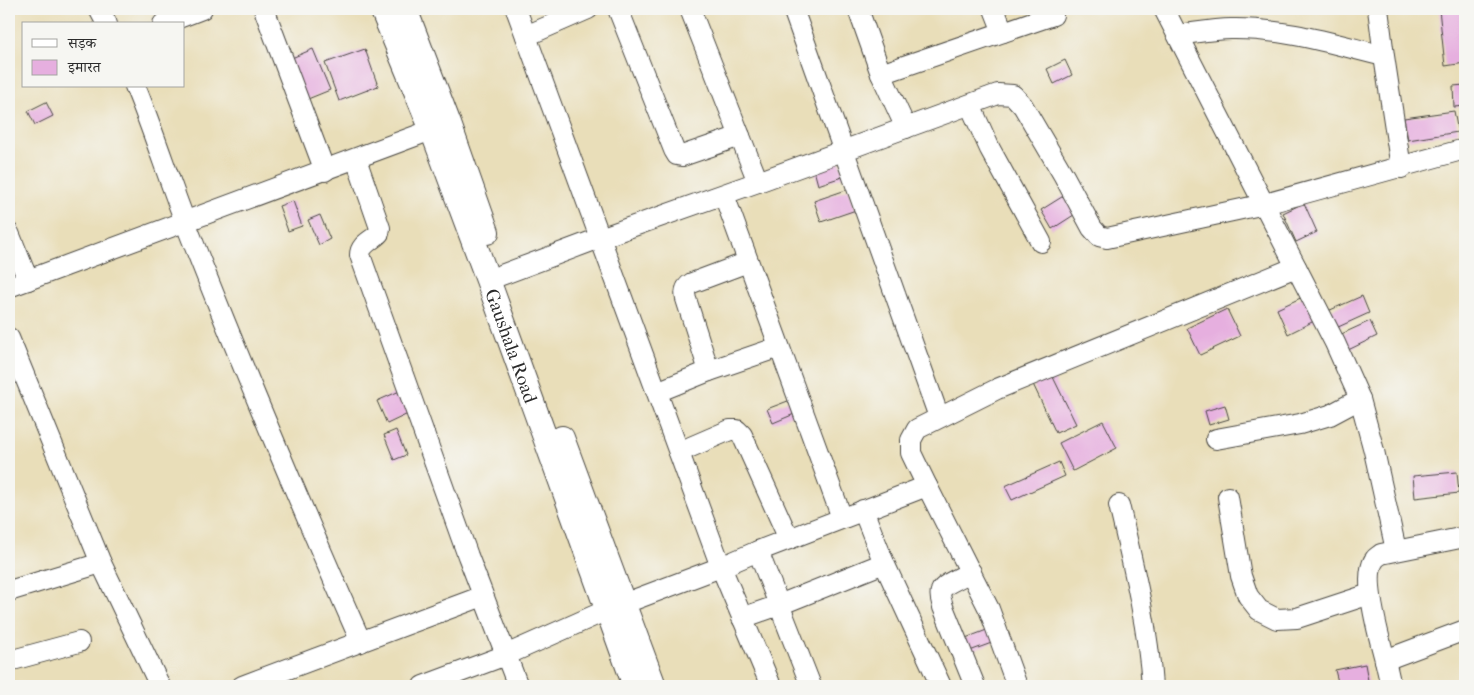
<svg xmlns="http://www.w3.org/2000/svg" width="1474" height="695" viewBox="0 0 1474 695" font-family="'IM FELL French Canon','Noto Serif Devanagari',serif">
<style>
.building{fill:#e6afdf}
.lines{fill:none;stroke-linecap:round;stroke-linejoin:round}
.minor-casing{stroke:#484640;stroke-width:22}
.tertiary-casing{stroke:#484640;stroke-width:26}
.minor{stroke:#fff;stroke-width:20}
.tertiary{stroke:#fff;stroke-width:24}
.labels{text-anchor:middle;stroke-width:4;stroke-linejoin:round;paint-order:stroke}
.street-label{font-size:19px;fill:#2b2b2b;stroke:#f6f6f2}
</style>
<rect width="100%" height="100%" fill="#f6f6f2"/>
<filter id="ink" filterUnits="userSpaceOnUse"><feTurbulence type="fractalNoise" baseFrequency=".02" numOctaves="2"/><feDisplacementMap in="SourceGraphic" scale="10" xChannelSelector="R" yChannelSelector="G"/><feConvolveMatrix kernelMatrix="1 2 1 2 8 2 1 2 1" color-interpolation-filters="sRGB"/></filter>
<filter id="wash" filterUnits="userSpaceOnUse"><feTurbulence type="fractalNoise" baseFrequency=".0096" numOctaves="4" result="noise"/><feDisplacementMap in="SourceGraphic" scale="20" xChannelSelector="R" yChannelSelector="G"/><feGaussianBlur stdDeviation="1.12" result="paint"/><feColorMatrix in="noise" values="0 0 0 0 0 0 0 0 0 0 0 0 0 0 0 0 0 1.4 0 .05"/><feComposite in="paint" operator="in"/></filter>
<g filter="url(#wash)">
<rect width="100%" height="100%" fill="#e9deb9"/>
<g id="blocks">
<g class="building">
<path d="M1439 9H1465V63L1445 66Z"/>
<path d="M313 49 330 90 303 101 287 60Z"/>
<path d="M365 49 378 86 339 101 325 63Z"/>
<path d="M1065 60 1072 75 1054 84 1047 69Z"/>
<path d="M1465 85V106L1454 107 1453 86Z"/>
<path d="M46 102 53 116 35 125 28 111Z"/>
<path d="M1454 111 1458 132 1408 140 1404 118Z"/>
<path d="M839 161 845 176 818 185 814 170Z"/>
<path d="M849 189 856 210 821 222 814 201Z"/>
<path d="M1065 195 1077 213 1052 229 1041 210Z"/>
<path d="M293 201 302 226 288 231 279 206Z"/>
<path d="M1304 203 1317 232 1296 242 1283 213Z"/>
<path d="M320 215 330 239 319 245 308 220Z"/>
<path d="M1309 294 1320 318 1288 334 1277 309Z"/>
<path d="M1362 296 1369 313 1336 328 1328 311Z"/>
<path d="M1227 309 1240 336 1200 355 1187 328Z"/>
<path d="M1370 321 1377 336 1344 352 1337 336Z"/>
<path d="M1051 373 1076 424 1056 433 1032 382Z"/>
<path d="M402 390 412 412 387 424 377 401Z"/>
<path d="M793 399 799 412 773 423 767 409Z"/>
<path d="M1225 405 1229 419 1209 425 1205 411Z"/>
<path d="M1103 421 1117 448 1073 471 1059 443Z"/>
<path d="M396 430 406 455 394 460 384 435Z"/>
<path d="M1059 462 1065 476 1012 500 1005 486Z"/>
<path d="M1457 472 1459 493 1415 498 1413 476Z"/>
<path d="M992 628 997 641 967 652 963 639Z"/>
<path d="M1365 664 1369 686H1339L1335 670Z"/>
</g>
</g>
</g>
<g filter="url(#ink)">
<use href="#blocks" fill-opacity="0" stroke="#484640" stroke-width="1"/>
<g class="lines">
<defs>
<g id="minor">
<path d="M99 9 107 24"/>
<path d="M264 9 325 171"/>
<path d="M516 9 721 567 771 686"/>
<path d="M618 9 674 150 677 155 682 156 740 136"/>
<path d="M690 9 758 182"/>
<path d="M793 9 939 417"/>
<path d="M858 9 881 74 906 128"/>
<path d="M994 9 1003 32"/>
<path d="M1164 9 1335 343 1360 399 1374 451 1396 550"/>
<path d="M1378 9 1384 56 1401 168"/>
<path d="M163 24 202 9"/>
<path d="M1178 35C1195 33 1214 29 1231 29 1283 28 1334 44 1384 56"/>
<path d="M526 36 588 9"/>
<path d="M881 74 1053 15"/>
<path d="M135 86C154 132 168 178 186 224 241 365 300 504 361 642"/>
<path d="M970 105 990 149 1041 242"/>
<path d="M356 159 380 228 379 233C372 241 360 244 360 255L468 556 518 686"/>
<path d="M724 195 842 518"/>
<path d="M9 233 28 280"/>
<path d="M488 280 600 238 758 182 998 94 1013 95 1023 106 1064 176 1092 228 1099 236 1107 238 1265 204 1465 149"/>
<path d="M9 287 445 125"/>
<path d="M9 338 101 563 160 686"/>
<path d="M709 371 686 299C684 291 685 287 692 283L748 262"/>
<path d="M657 392 709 371 779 347"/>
<path d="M1216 439 1300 424 1330 415 1360 399"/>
<path d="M679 452 730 430H737L742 435 789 539"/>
<path d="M927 486 989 609 1017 686"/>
<path d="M1228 497 1241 576 1248 596 1259 610 1277 619 1297 618 1370 594"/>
<path d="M1119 505C1133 565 1148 625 1152 686"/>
<path d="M863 510 884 563 941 686"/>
<path d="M1465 537 1381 554C1379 556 1376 557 1375 559 1361 576 1380 640 1385 660L1465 630"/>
<path d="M758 551 811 686"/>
<path d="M971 572C964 576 943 584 941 591 939 596 942 602 943 607L975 686"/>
<path d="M9 591 101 563"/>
<path d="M742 618 779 605 884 563"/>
<path d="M1385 660 1391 686"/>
<path d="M9 661 79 642"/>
<path d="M242 686 483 596"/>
<path d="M423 686 506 655 607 610 721 567 758 551 927 486 911 453V440L917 429 997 389 1296 267"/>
</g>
<g id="tertiary">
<path id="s1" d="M382 9 432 130 488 280 635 686"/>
<path d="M405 9 449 124 487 232"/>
<path d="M562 438 654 686"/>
</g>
</defs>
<use href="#minor" class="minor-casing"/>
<use href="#tertiary" class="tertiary-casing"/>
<use href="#minor" class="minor"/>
<use href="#tertiary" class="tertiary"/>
</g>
</g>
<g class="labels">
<g class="street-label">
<text dy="7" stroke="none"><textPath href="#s1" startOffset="361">Gaushala Road</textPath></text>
</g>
</g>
<rect width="1474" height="695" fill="none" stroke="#f6f6f2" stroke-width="30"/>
<rect x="22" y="22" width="162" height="65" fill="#f6f6f2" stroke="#a5a5a2"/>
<rect x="32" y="39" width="25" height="8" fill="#ffffff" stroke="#a5a5a2"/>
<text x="68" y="48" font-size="15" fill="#2b2b2b">सड़क</text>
<rect x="32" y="60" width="25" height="15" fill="#e6afdf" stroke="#a5a5a2"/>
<text x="68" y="72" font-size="15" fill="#2b2b2b">इमारत</text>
</svg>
